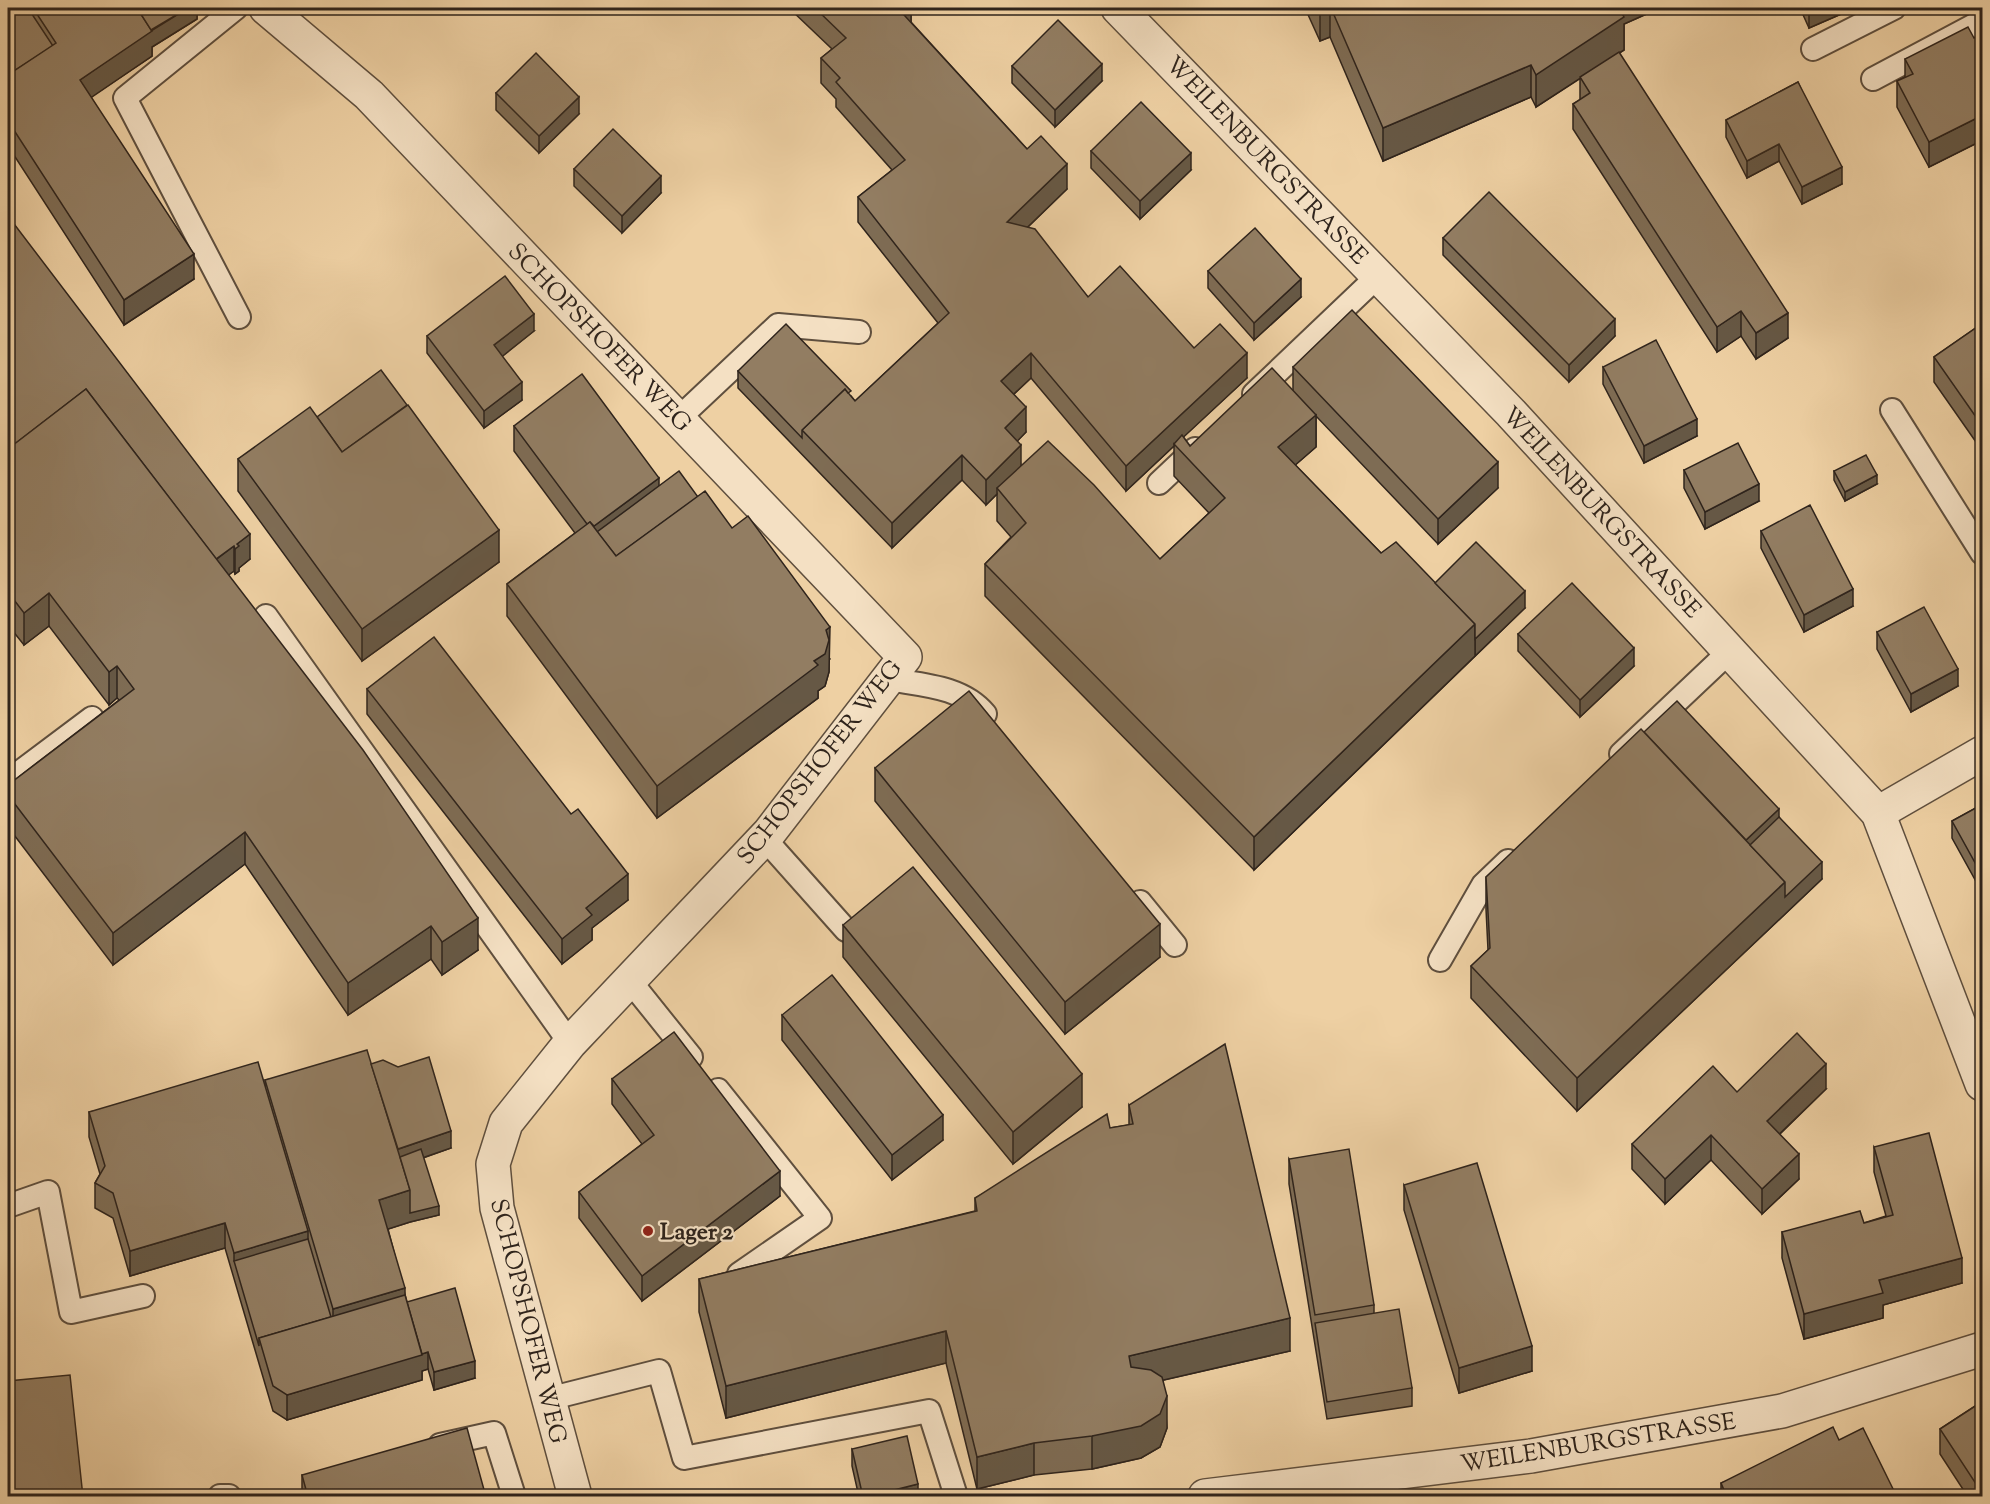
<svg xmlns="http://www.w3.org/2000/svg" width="1990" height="1504" viewBox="0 0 1990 1504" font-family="'Sorts Mill Goudy',serif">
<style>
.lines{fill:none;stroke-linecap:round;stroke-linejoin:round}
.lane-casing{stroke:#5f4f3e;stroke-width:26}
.street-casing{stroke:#5f4f3e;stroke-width:36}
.lane{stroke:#f4e0c3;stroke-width:22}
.street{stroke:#f4e0c3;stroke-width:33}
.wall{fill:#7e6c54;stroke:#2f241c;stroke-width:1.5;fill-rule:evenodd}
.shaded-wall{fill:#665845;stroke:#2f241c;stroke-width:1.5}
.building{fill:#927d62;stroke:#2f241c;stroke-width:1.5}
.poi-dot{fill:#8f2418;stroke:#f4e0c3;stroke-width:2}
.labels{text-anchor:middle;stroke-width:4.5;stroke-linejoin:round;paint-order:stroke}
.street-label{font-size:24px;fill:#2f241c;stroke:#f4e0c3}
.poi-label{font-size:24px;font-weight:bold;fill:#2f241c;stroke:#f4e0c3;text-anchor:start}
</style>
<rect width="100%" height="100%" fill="#eed0a3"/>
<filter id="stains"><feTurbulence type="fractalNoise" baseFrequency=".00333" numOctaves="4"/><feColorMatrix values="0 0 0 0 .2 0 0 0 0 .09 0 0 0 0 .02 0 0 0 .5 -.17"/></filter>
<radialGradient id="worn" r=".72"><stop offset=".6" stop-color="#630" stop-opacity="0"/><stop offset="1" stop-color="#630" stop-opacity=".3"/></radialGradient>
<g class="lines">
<defs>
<g id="lane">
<path d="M236 8 125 98 239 317"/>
<path d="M1813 49 1894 8"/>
<path d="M1873 79 1982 21"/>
<path d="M1254 394 1379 275"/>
<path d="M1892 410 1982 553"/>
<path d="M678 419 778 325 859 332"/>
<path d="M1159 483 1195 449"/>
<path d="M266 616 570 1043"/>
<path d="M888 679C921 685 962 686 985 714"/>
<path d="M1621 754 1730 651"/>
<path d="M8 781 92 718"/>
<path d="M764 838 846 930"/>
<path d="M1140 902 1175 945"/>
<path d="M1440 960 1483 885 1508 861"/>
<path d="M630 981 691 1057"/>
<path d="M718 1090 820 1218 739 1274"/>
<path d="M8 1206 48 1192 71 1312 143 1296"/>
<path d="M548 1399 659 1371 684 1458 929 1411 956 1496"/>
<path d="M440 1445 494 1433 514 1496"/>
<path d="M220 1496H229"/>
</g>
<g id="street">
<path d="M266 8 369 95 905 657 769 833 570 1043 506 1123 493 1164 497 1208 575 1496"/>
<path d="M1118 8 1511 413 1878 813 1982 1084"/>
<path d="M1878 813 1982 753"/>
<path d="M1205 1496 1531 1456 1782 1411 1982 1349"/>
</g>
</defs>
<use href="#lane" class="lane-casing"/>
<use href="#street" class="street-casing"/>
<use href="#lane" class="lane"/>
<use href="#street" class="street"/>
</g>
<g class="wall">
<path d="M8 8H197V19L152 47V56L91 97 194 279 124 325 8 146Z"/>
<path d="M789 8H911V22L1027 149 1067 189 1028 227 1088 297 1194 348 1247 378 1183 437 1190 446 1293 391V367L1498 488 1438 544 1316 416V447L1295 465 1381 553 1435 583 1525 608 1254 870 985 596V564L1011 537 997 521V494L986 505 962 480 892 548 738 388V371L851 396 855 401 938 323 858 222V197L892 170 836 107V99L821 83V58L832 49ZM1031 378 1126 491 1174 446V476L1209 513 1160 559 1021 466 1017 441 1026 432 1014 394Z"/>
<path d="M1305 8H1660L1624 24V50L1619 53 1788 338 1756 359 1741 336 1717 352 1573 129V104L1580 100V78L1536 107 1531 97 1383 161 1330 37 1320 41Z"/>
<path d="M1800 8H1855L1809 28Z"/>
<path d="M1983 33V140L1929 167 1897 107V81L1905 77V59L1974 38Z"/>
<path d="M1012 66 1102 81 1055 127 1012 83Z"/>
<path d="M1798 82 1842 184 1802 204 1779 161 1747 178 1726 137V120Z"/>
<path d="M496 93 579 114 539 153 496 110Z"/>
<path d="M1091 151 1191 170 1140 219 1091 168Z"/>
<path d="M574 169 661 193 622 233 574 186Z"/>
<path d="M8 216 250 559 239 568V571L235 574 234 571 228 575 478 950 442 975 431 959 348 1015 245 864 113 965 8 827V785L119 700 117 698 109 705 49 626 24 645 8 625Z"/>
<path d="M1443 238 1615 336 1569 382 1443 255Z"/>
<path d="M1208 271 1301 297 1254 340 1208 288Z"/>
<path d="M1983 323V452L1934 382V357Z"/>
<path d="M534 331 502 356 522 400 484 428 427 353V336Z"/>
<path d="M1603 367 1697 436 1644 463 1603 384Z"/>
<path d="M317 417 499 562 362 661 238 491V459Z"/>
<path d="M514 426 659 486 698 497 830 659 829 660V672L825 686 818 691V698L657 818 507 616V584L575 533 514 451Z"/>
<path d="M1684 470 1759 501 1705 529 1684 488Z"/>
<path d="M1834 471 1877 484 1845 501 1834 480Z"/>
<path d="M1761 531 1853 606 1804 632 1761 548Z"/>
<path d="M1877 632 1958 686 1911 712 1877 649Z"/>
<path d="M1518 634 1634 666 1580 717 1518 651Z"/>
<path d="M367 689 628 900 592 928V940L562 964 367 714Z"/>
<path d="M1644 732 1779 817 1822 879 1577 1111 1471 998V966L1488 950 1486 909V877Z"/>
<path d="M875 768 1160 957 1065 1034 875 801Z"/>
<path d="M1983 804V894L1952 838V821Z"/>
<path d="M843 925 1082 1107 1013 1164 843 957Z"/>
<path d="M782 1015 943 1140 892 1180 782 1040Z"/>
<path d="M371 1064 451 1148 423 1158 439 1215 410 1222 388 1229 407 1302 475 1378 434 1390 428 1369 422 1371V1380L287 1420 273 1411 225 1248 130 1276 113 1218 95 1208V1183L100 1174 89 1137V1112L265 1086V1080Z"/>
<path d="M612 1079 780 1196 642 1301 579 1218V1192L642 1144 612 1104Z"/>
<path d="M1826 1089 1780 1134 1799 1179 1762 1214 1711 1160 1665 1204 1632 1169V1144L1737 1092Z"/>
<path d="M1129 1105 1290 1351 1163 1380 1167 1428 1160 1447 1141 1458 1092 1469 1034 1475 977 1489 946 1363 726 1418 699 1312V1279L975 1211V1198L1110 1128 1129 1125Z"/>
<path d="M1874 1147 1962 1283 1883 1305V1318L1804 1339 1782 1258V1232L1864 1223 1886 1216 1874 1172Z"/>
<path d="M1289 1159 1374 1305V1313L1412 1388V1406L1327 1419 1289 1184Z"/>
<path d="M1404 1185 1532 1371 1459 1393 1404 1210Z"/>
<path d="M1983 1401V1497H1968L1940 1454V1429Z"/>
<path d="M1839 1440 1897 1497H1721V1483Z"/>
<path d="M852 1449 918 1497H859L852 1466Z"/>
<path d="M302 1475 486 1497H302Z"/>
</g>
<g class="shaded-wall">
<path d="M188 8H197V19L152 47V56L80 105V80L146 34Z"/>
<path d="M908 8H911V27L904 15Z"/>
<path d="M1323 8H1330V37L1320 41V9Z"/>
<path d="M1614 8H1660L1624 24V50L1536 107V75Z"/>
<path d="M1809 8H1855L1809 28Z"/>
<path d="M1102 64V81L1055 127V110Z"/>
<path d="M1531 65V97L1383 161V128Z"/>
<path d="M579 97V114L539 153V136Z"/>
<path d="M1983 115V140L1929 167V142Z"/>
<path d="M1779 144V161L1747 178V161Z"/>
<path d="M1191 153V170L1140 219V201Z"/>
<path d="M1067 164V189L1007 247V222Z"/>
<path d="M1842 167V184L1802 204V187Z"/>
<path d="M661 176V193L622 233V216Z"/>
<path d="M194 254V279L124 325V300Z"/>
<path d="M1301 279V297L1254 340V323Z"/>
<path d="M1741 311V336L1717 352V327Z"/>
<path d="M1788 313V338L1756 359V333Z"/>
<path d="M534 314V331L494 363V345Z"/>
<path d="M1615 319V336L1569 382V365Z"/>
<path d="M1031 353V378L1001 406V381Z"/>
<path d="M1247 353V378L1175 445 1174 444V446L1126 491V466Z"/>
<path d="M522 382V400L484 428V411Z"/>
<path d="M1026 407V432L1005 454V428Z"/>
<path d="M1316 415V447L1278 480V447Z"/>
<path d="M1697 419V436L1644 463V446Z"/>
<path d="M1021 445V470L997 488V494L986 505V480Z"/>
<path d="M962 455V480L892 548V523Z"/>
<path d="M1498 462V488L1438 544V519Z"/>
<path d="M1877 475V484L1845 501V492Z"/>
<path d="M659 478V503L598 548 590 529Z"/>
<path d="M1759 484V501L1705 529V512Z"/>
<path d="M499 530V562L362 661V629Z"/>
<path d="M250 534V559L239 568V571L235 574V549L237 544Z"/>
<path d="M234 546V571L213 587V562Z"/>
<path d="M1853 589V606L1804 632V615Z"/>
<path d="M1525 591V608L1475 656V639Z"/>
<path d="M49 593V626L24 645V613Z"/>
<path d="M1475 624V656L1254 870V837Z"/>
<path d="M830 627 829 672 825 686 818 691V698L657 818V786L814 661 826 630Z"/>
<path d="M1634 648V666L1580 717V700Z"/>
<path d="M117 666V698L109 705V672Z"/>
<path d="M1958 669V686L1911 712V694Z"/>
<path d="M1779 809V834L1751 861 1742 844Z"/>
<path d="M245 832V864L113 965V933Z"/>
<path d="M1822 862V879L1577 1111V1078L1785 882Z"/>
<path d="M628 874V900L592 928V940L562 964V939L586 908Z"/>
<path d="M478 918V950L442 975V942Z"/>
<path d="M1160 924V957L1065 1034V1002Z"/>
<path d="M431 926V959L348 1015V983Z"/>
<path d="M1826 1064V1089L1767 1146V1121Z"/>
<path d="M1082 1074V1107L1013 1164V1132Z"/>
<path d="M943 1115V1140L892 1180V1155Z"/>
<path d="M451 1131V1148L396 1167 393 1151Z"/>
<path d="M1711 1135V1160L1665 1204V1179Z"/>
<path d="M1799 1154V1179L1762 1214V1189Z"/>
<path d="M780 1171V1196L642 1301V1276Z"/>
<path d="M410 1190 439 1206V1215L410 1222 379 1232V1200Z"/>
<path d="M225 1223V1248L130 1276V1251Z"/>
<path d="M308 1231V1257L234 1261V1253Z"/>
<path d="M1962 1258V1283L1883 1305V1318L1804 1339V1314L1879 1280Z"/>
<path d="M405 1288V1320L333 1341V1309Z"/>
<path d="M1290 1318V1351L1129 1388V1356Z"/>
<path d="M946 1331V1363L726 1418V1386Z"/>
<path d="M1532 1346V1371L1459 1393V1368Z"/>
<path d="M428 1352V1369L422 1371V1380L287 1420V1395Z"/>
<path d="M475 1361V1378L434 1390V1372Z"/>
<path d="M1167 1396V1428L1160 1447 1141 1458 1092 1469V1436Z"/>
<path d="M1034 1443V1475L977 1489V1457Z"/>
<path d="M918 1484V1497H866Z"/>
<path d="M1983 1488V1497H1980V1490Z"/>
</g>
<g class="building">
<path d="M8 8H28L53 46 8 75Z"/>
<path d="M33 8H137L152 31 80 80 194 254 124 300 8 121V75L56 43Z"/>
<path d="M137 8H188L151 30Z"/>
<path d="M815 8H908L904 15 1027 149 1041 136 1067 164 1007 222 1035 229 1088 297 1120 266 1194 348 1220 324 1247 353 1126 466 1031 353 1001 381 1026 407 1005 428 1021 445 986 480 962 455 892 523 802 430 845 389 855 401 949 313 858 197 905 160 836 82 840 78 821 58 846 38Z"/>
<path d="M1331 8H1619L1624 17 1536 75 1531 65 1383 128Z"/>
<path d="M1058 20 1102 64 1055 110 1012 66Z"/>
<path d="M1968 27 1974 38 1983 33V115L1929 142 1897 81 1913 74 1905 59Z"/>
<path d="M1619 52 1788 313 1756 333 1741 311 1717 327 1573 104 1590 93 1580 77Z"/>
<path d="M536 53 579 97 539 136 496 93Z"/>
<path d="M1798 82 1842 167 1802 187 1779 144 1747 161 1726 120Z"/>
<path d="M1141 102 1191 153 1140 201 1091 151Z"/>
<path d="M613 129 661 176 622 216 574 169Z"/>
<path d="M1489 192 1615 319 1569 365 1443 238Z"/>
<path d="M8 216 250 534 237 544 239 546 235 549 234 546 216 559 86 389 8 449Z"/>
<path d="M1255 228 1301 279 1254 323 1208 271Z"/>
<path d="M505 276 534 314 494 345 522 382 484 411 427 336Z"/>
<path d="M1352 310 1498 462 1438 519 1293 367Z"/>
<path d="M1983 323V427L1934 357Z"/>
<path d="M786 324 851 391 848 393 845 389 802 430V438L738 371Z"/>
<path d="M1656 340 1697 419 1644 446 1603 367Z"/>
<path d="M1272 368 1316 415 1278 447 1381 553 1396 542 1475 624 1254 837 985 564 1026 523 997 488 1048 441 1094 485 1160 559 1225 498 1174 444 1182 435 1190 446Z"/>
<path d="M381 370 407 405 342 452 317 417Z"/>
<path d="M582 374 659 478 594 526 590 522 587 524 514 426Z"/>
<path d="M86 389 363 750 478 918 442 942 431 926 348 983 245 832 113 933 8 795V785L134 689 117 666 109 672 49 593 24 613 8 592V449Z"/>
<path d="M408 405 499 530 362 629 238 459 310 407 342 452Z"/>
<path d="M1738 443 1759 484 1705 512 1684 470Z"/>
<path d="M1866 455 1877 475 1845 492 1834 471Z"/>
<path d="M679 471 698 497 616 556 597 532Z"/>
<path d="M705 491 732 528 748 516 830 627 826 630 829 640 825 654 814 661 818 665 657 786 507 584 590 522 616 556Z"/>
<path d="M1810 505 1853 589 1804 615 1761 531Z"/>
<path d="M1476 542 1525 591 1475 639V624L1435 583Z"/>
<path d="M1572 583 1634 648 1580 700 1518 634Z"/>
<path d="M1924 607 1958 669 1911 694 1877 632Z"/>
<path d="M434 637 571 814 578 809 628 874 586 908 592 915 562 939 367 689Z"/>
<path d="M969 691 1160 924 1065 1002 875 768Z"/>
<path d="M1677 701 1779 809 1746 840 1644 732Z"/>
<path d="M1641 729 1785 882 1577 1078 1471 966 1490 948 1486 877Z"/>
<path d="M1983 804V877L1952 821Z"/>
<path d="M1779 817 1822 862 1785 897V882L1750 845Z"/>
<path d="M913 867 1082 1074 1013 1132 843 925Z"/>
<path d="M832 975 943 1115 892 1155 782 1015Z"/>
<path d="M674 1032 780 1171 642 1276 579 1192 654 1135 612 1079Z"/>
<path d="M1797 1033 1826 1064 1767 1121 1799 1154 1762 1189 1711 1135 1665 1179 1632 1144 1713 1066 1737 1092Z"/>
<path d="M1225 1044 1290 1318 1129 1356 1131 1367 1151 1370 1162 1377 1167 1396 1160 1414 1141 1426 1092 1436 1034 1443 977 1457 946 1331 726 1386 699 1279 977 1211 975 1198 1107 1114 1110 1128 1133 1124 1129 1105Z"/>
<path d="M367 1050 410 1190 379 1200 405 1288 333 1309 265 1080Z"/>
<path d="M429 1057 451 1131 398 1149 371 1064 383 1060 398 1067Z"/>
<path d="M258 1062 308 1231 234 1253 225 1223 130 1251 113 1193 95 1183 105 1166 89 1112Z"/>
<path d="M1929 1133 1962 1258 1879 1280 1883 1293 1804 1314 1782 1232 1860 1211 1864 1223 1893 1215 1874 1147Z"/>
<path d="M421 1149 439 1206 410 1213V1190L400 1157Z"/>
<path d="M1349 1149 1374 1305 1315 1315 1289 1159Z"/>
<path d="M1477 1163 1532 1346 1459 1368 1404 1185Z"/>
<path d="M308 1239 331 1317 259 1338V1346L234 1261Z"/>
<path d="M455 1288 475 1361 434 1372 428 1352 422 1354 407 1302Z"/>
<path d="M405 1295 422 1355 287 1395 273 1386 259 1338Z"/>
<path d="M1399 1309 1412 1388 1327 1402 1315 1323Z"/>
<path d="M70 1375 83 1497H8V1381Z"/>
<path d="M1983 1401V1488L1980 1490 1940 1429Z"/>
<path d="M1833 1427 1839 1440 1863 1428 1897 1497H1727L1721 1483Z"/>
<path d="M467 1428 486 1497H308L302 1475Z"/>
<path d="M907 1436 918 1484 866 1497H863L852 1449Z"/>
</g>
<circle class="poi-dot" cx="648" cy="1231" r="6"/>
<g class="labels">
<g class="street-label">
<text transform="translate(1267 160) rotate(46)" y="8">WEILENBURGSTRASSE</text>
<text transform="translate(600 337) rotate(46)" y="8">SCHOPSHOFER WEG</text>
<text transform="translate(1602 512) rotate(47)" y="8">WEILENBURGSTRASSE</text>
<text transform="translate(819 762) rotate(-52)" y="8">SCHOPSHOFER WEG</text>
<text transform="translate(529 1321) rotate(76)" y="8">SCHOPSHOFER WEG</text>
<text transform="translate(1598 1442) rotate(-9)" y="8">WEILENBURGSTRASSE</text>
</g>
<g class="poi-label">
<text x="660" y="1239">Lager 2</text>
</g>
</g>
<rect width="1990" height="1504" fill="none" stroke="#eed0a3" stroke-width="30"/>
<rect x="9" y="9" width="1972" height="1486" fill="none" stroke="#2f241c" stroke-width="3"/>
<rect x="15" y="15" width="1960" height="1474" fill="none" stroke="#2f241c" stroke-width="1.5"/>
<rect width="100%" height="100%" filter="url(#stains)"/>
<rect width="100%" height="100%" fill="url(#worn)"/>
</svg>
